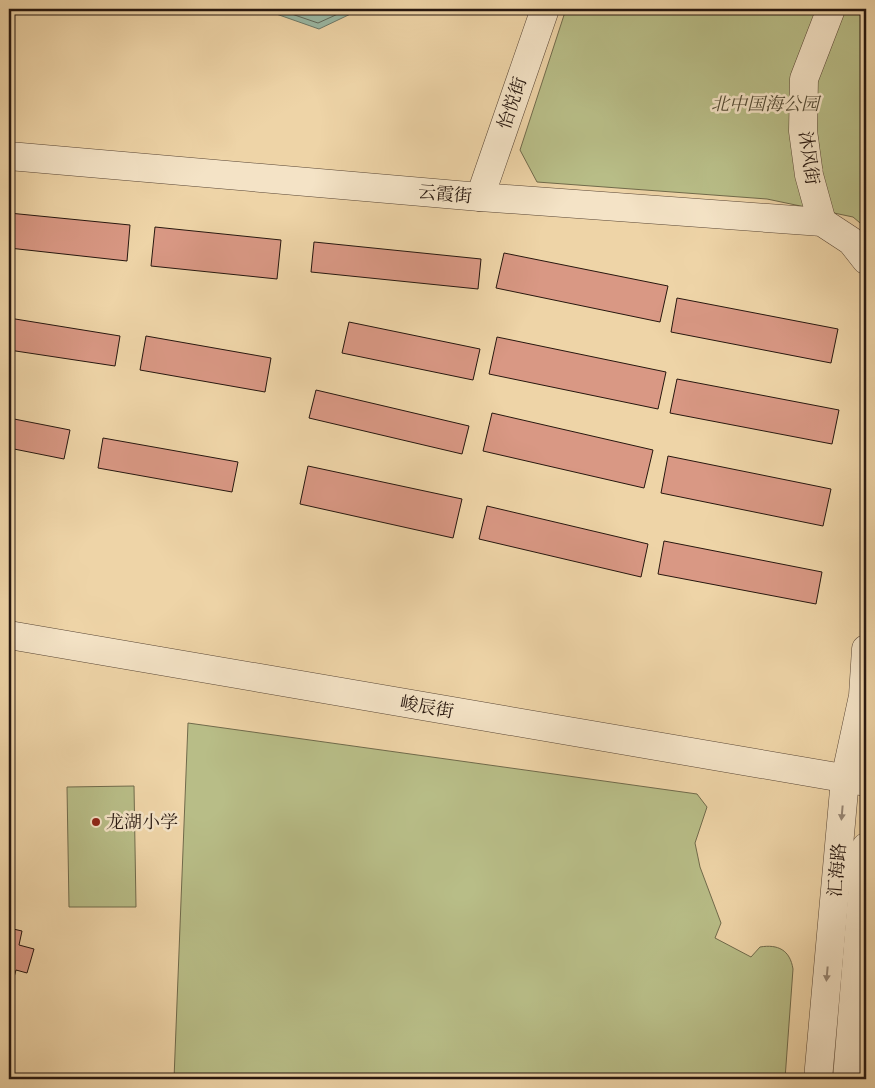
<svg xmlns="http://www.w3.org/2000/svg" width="875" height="1088" viewBox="0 0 875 1088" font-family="'Old Standard TT','Noto Serif SC',serif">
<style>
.green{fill:#b8bd87;stroke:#706a4b}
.water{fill:#9ab8a4;stroke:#6c7868}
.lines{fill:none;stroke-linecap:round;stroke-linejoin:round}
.shore{stroke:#60685a;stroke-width:1}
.building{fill:#d99884;stroke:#27170f}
.minor-casing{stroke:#594635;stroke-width:29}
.minor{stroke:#f4e3c6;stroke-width:28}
.oneway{fill:#988774}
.poi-dot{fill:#8f2418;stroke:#f4e3c6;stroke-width:2}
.labels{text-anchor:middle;stroke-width:5;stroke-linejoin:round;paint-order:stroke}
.street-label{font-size:18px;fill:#27170f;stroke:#f4e3c6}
.park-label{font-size:18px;font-style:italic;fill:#524933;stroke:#f4e3c6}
.poi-label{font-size:18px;fill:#27170f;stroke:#f4e3c6;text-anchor:start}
</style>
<rect width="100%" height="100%" fill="#eed4a7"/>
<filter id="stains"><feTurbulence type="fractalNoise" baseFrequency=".004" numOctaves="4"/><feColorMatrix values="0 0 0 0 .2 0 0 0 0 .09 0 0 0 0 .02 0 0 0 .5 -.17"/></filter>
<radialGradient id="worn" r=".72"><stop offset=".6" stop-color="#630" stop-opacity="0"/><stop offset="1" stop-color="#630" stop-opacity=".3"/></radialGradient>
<g class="green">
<path d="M566 9H866V228L853 217 767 199 537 182 520 150Z"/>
<path d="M188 723 697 794 707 807 695 843 700 867 721 923 715 938 751 957 760 947C778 944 790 950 793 969L785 1079H174Z"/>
<path d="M134 786 136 907H69L67 787Z"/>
</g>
<path class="water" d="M262 9H361L319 29Z"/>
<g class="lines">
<path class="shore" d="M277 9 318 23 349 9"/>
</g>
<g class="building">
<path d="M9 213 130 225 127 261 9 248Z"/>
<path d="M155 227 281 240 277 279 151 266Z"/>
<path d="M314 242 481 259 478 289 311 272Z"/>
<path d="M504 253 668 286 660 322 496 288Z"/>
<path d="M677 298 838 329 831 363 671 332Z"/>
<path d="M9 318 120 336 115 366 9 350Z"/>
<path d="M349 322 480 349 473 380 342 353Z"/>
<path d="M146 336 271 358 265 392 140 370Z"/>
<path d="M497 337 666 372 658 409 489 374Z"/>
<path d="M677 379 839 410 832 444 670 413Z"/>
<path d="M316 390 469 426 462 454 309 418Z"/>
<path d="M492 413 653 450 644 488 483 451Z"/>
<path d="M9 418 70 430 64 459 9 448Z"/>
<path d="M103 438 238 462 232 492 98 468Z"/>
<path d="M668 456 831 489 823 526 661 493Z"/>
<path d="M308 466 462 499 453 538 300 504Z"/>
<path d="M487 506 648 544 641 577 479 539Z"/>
<path d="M664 541 822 572 816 604 658 574Z"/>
<path d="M9 773 13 774 9 793Z"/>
<path d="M9 928 22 931 19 945 34 949 27 973 16 970 9 996Z"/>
</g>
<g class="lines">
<defs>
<g id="minor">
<path d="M9 156 480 197 822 222 851 241 866 260"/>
<path d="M480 197 545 9"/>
<path d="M822 222 809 175 803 131 804 79 831 9"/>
<path d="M9 635 866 782"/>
<path d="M818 1079 845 779 863 696 866 649"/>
<path d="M847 1079 866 847"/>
</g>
</defs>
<use href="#minor" class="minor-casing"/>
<use href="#minor" class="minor"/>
</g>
<defs><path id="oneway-solid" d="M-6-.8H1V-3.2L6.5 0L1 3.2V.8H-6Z" transform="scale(1.25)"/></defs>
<g class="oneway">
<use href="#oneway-solid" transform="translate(842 813) rotate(95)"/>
<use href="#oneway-solid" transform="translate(827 974) rotate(95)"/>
</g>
<circle class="poi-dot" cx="96" cy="822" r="5"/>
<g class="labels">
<g class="street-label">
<text transform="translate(512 103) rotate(-71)" y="6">怡悦街</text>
<text transform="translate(809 158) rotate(82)" y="6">沐风街</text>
<text transform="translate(445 194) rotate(5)" y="6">云霞街</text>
<text transform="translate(427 707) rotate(10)" y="6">峻辰街</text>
<text transform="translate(837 870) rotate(-85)" y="6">汇海路</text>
</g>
<g class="park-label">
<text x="765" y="110">北中国海公园</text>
</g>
<g class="poi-label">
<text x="106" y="828">龙湖小学</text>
</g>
</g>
<rect width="875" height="1088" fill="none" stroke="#eed4a7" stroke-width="30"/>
<rect x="10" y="10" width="855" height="1068" fill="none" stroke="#27170f" stroke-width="2.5"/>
<rect x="15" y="15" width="845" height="1058" fill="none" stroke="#27170f"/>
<rect width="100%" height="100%" filter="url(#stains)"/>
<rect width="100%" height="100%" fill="url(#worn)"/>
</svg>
